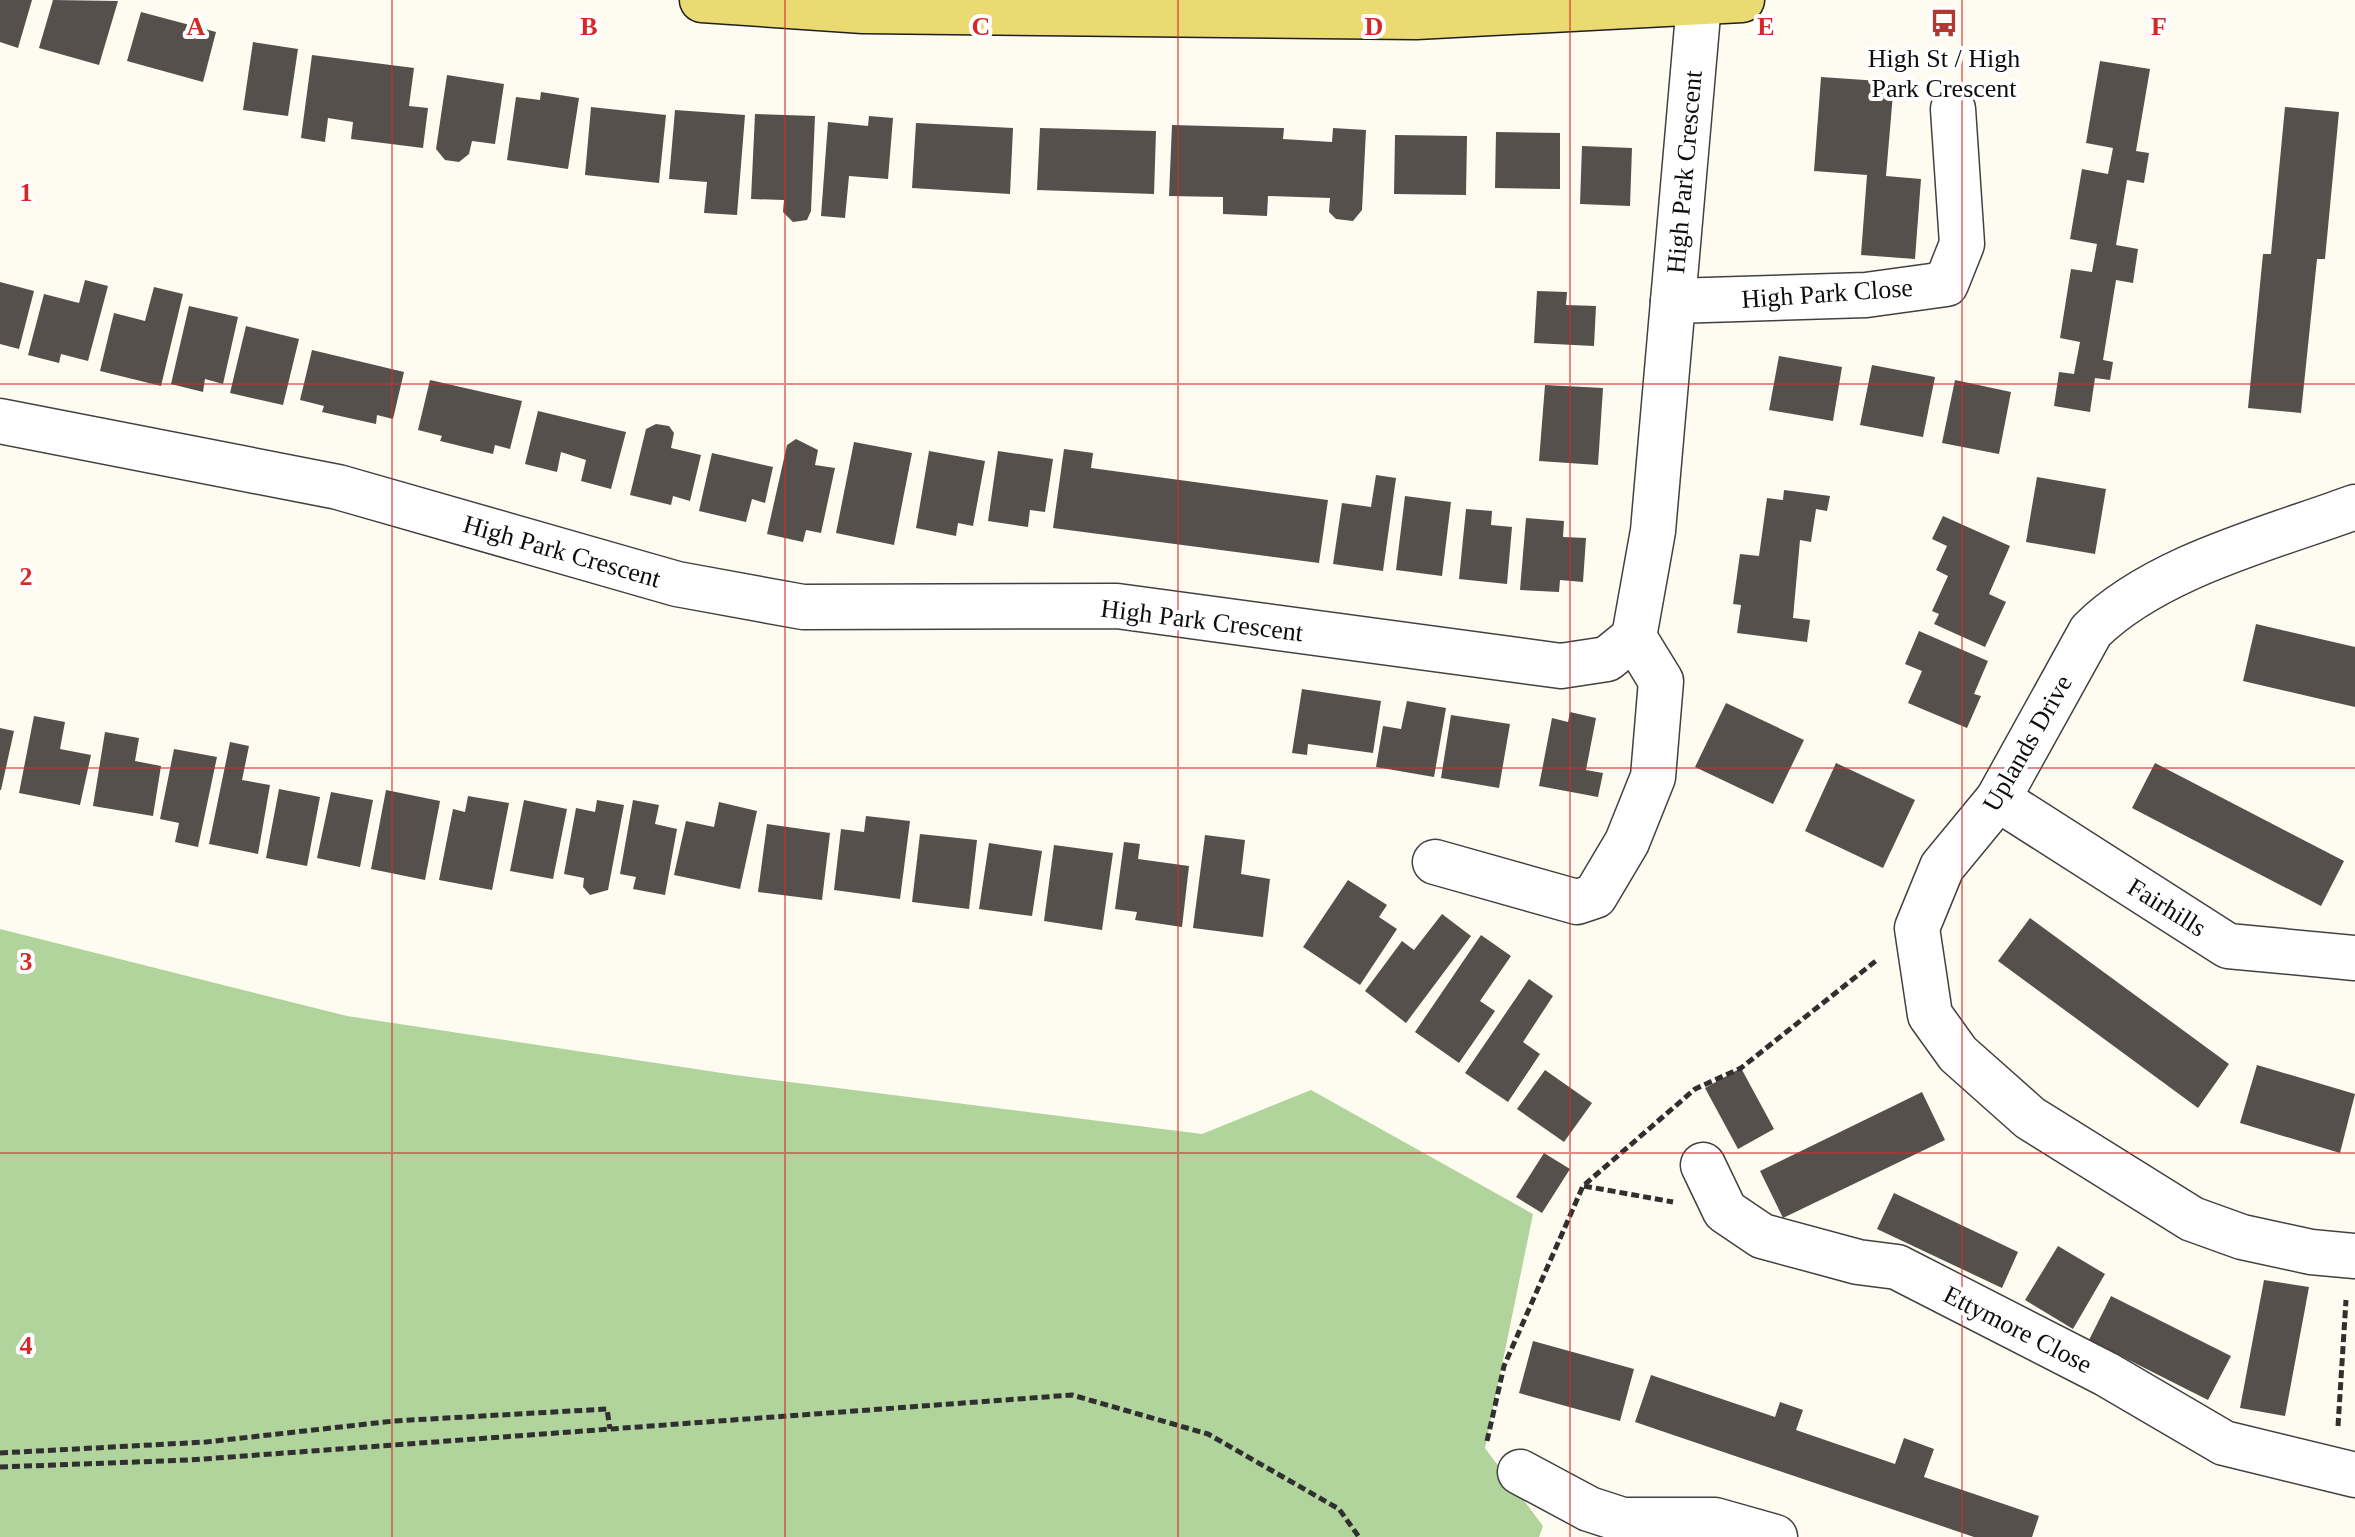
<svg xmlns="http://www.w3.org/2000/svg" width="2355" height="1537" viewBox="0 0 2355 1537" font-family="'Times New Roman',serif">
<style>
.forest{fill:#b1d49d}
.building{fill:#55504b}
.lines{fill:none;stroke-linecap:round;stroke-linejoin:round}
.minor-casing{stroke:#414141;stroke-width:47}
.major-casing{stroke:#1f1f1f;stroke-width:47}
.path{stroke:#303030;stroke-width:5;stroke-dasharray:8 4;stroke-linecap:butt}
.minor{stroke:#fff;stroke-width:44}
.major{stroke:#ebd972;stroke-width:44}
.grid{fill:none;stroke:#d62828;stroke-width:2;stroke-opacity:0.55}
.labels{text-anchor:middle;stroke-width:8;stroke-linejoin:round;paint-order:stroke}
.poi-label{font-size:26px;fill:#0e0e0e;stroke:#fff}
.street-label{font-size:26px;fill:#0e0e0e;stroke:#fff}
.grid-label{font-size:26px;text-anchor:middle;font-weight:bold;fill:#d62828;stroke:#fff;stroke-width:8;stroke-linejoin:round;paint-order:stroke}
</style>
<rect width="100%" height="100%" fill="#fefcf0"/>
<path class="forest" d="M0 929 347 1016 735 1075 1202 1134 1311 1090 1533 1214 1485 1448 1543 1526 1539 1537H0Z"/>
<g class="building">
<path d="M0 0H32L18 48 0 42Z"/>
<path d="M53 0 118 1 99 65 39 48Z"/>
<path d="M141 12 216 32 203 82 127 61Z"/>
<path d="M253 42 298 49 288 116 243 110Z"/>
<path d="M312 55 414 68 409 106 428 108 423 148 351 139 353 122 328 118 325 142 301 138Z"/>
<path d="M2100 61 2150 69 2136 151 2149 153 2144 183 2127 180 2116 245 2138 249 2133 283 2116 280 2103 360 2113 362 2110 380 2095 378 2090 412 2054 406 2059 372 2074 374 2080 342 2060 338 2071 269 2092 272 2097 244 2070 239 2082 169 2108 174 2113 148 2086 143Z"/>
<path d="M447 75 504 84 495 144 472 141 469 154 459 162 445 160 436 149Z"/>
<path d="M1821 77 1894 82 1886 176 1921 179 1915 259 1861 255 1867 175 1814 171Z"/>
<path d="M541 92 579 98 568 169 507 160 516 97 540 100Z"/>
<path d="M591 107 666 115 659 183 585 175Z"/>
<path d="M2285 107 2339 112 2325 259H2317L2301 413 2248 408 2263 254H2271Z"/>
<path d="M675 110 745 115 737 215 704 213 707 182 669 179Z"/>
<path d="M755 114 815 116 811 211 807 220 793 222 783 212 784 200 751 199Z"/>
<path d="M869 116 893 118 888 179 849 176 845 218 821 216 828 122 868 126Z"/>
<path d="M916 123 1013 128 1010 194 912 188Z"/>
<path d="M1172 125 1284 128 1283 139 1332 142 1333 128 1366 130 1362 210 1353 221 1336 219 1329 212 1330 198 1268 196 1267 216 1223 214V197L1169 196Z"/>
<path d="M1040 128 1156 131 1154 194 1037 190Z"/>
<path d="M1496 132 1560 133V189L1495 188Z"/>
<path d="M1395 135 1467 136 1466 195 1394 194Z"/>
<path d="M1582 146 1632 148 1630 206 1580 204Z"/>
<path d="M85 280 108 286 88 361 61 354 59 363 28 355 44 294 79 303Z"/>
<path d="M0 282 34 291 19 349 0 344Z"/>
<path d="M154 287 183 294 161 386 100 371 114 313 145 321Z"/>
<path d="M1537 291 1567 292 1566 305 1596 306 1594 346 1534 343Z"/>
<path d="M189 306 238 317 223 384 205 379 203 392 171 384Z"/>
<path d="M246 326 299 339 283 405 230 393Z"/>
<path d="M312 350 404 372 393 419 377 415 376 424 322 412 324 406 300 400Z"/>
<path d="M1779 356 1842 367 1833 421 1769 410Z"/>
<path d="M1872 365 1935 377 1923 437 1860 425Z"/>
<path d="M430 380 522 401 510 449 495 445 493 454 440 441 442 436 418 430Z"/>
<path d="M1955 380 2011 392 1999 454 1942 443Z"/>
<path d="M1545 385 1603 388 1598 465 1539 461Z"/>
<path d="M538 411 626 432 611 489 581 481 586 460 561 452 557 472 525 464Z"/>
<path d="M656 424 669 426 674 433 671 448 701 455 690 501 673 496 671 505 630 495 646 429Z"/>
<path d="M796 439 818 450 815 465 835 468 821 533 806 530 803 542 767 534 787 445Z"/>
<path d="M854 442 912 453 894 545 836 533Z"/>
<path d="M1064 449 1093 453 1091 468 1328 500 1319 563 1053 528Z"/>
<path d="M929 451 985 461 973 526 958 523 956 536 916 528Z"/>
<path d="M998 451 1053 459 1045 512 1030 510 1028 527 988 521Z"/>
<path d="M712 453 773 467 765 503 752 499 746 522 699 511Z"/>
<path d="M1376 475 1396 478 1383 571 1333 564 1342 503 1371 507Z"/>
<path d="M2037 477 2106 489 2095 554 2026 542Z"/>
<path d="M1784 490 1830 496 1827 511 1816 509 1811 542 1800 540 1793 618 1810 620 1807 642 1737 633 1741 605 1733 604 1740 554 1759 556 1767 498 1783 500Z"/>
<path d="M1405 496 1451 502 1442 576 1396 570Z"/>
<path d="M1466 509 1492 511 1491 525 1512 527 1507 584 1459 579Z"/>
<path d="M1943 516 2010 546 1989 594 2006 602 1985 647 1934 624 1939 614 1932 611 1948 576 1936 570 1947 546 1932 539Z"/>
<path d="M1526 518 1564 521 1563 537 1586 538 1583 582 1560 580 1559 592 1520 590Z"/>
<path d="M2256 624 2355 647V707L2243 681Z"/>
<path d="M1919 631 1988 661 1974 694 1981 696 1967 728 1908 703 1922 671 1905 664Z"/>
<path d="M1302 689 1381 701 1373 753 1308 744 1307 755 1292 753Z"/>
<path d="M1407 701 1446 708 1434 777 1376 767 1383 726 1401 729Z"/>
<path d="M1726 703 1804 740 1773 804 1695 767Z"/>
<path d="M1570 712 1596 718 1586 770 1603 773 1598 797 1539 786 1552 718 1568 722Z"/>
<path d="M1451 715 1510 724 1499 788 1441 778Z"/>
<path d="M34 716 65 722 60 749 91 755 80 805 19 793Z"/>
<path d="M0 728 14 731 1 790H0Z"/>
<path d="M105 732 139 738 135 761 161 766 153 816 93 806Z"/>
<path d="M230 742 249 746 242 780 270 785 258 854 209 844Z"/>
<path d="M174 749 217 757 198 847 175 842 179 823 160 819Z"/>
<path d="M1836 763 1915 800 1883 868 1805 831Z"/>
<path d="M2155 763 2344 861 2321 906 2132 808Z"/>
<path d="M279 789 320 797 307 866 266 858Z"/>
<path d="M386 790 440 801 425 880 371 869Z"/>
<path d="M331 792 373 800 360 867 317 858Z"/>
<path d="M468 796 509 803 492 890 439 880 453 809 465 812Z"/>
<path d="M524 800 567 809 553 879 510 871Z"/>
<path d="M597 800 624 805 608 890 590 895 583 887 584 878 564 874 576 808 595 812Z"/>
<path d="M633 800 659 805 655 824 677 829 665 895 633 889 636 877 620 874Z"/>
<path d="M719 802 757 811 740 889 674 875 686 821 714 827Z"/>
<path d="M866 816 910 821 900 899 834 890 841 829 864 832Z"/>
<path d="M767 824 830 833 822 900 758 892Z"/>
<path d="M920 834 977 840 969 909 912 902Z"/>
<path d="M1205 835 1245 840 1241 874 1270 879 1263 937 1193 928Z"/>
<path d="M1124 842 1140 844 1138 859 1189 866 1182 927 1135 920 1137 912 1115 909Z"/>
<path d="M989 843 1042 851 1032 916 979 909Z"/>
<path d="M1054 845 1113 853 1102 930 1044 921Z"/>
<path d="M1348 880 1387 905 1379 917 1397 929 1360 985 1303 947Z"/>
<path d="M1442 914 1471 936 1406 1023 1365 991 1402 941 1414 950Z"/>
<path d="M2030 918 2229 1064 2198 1108 1998 961Z"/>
<path d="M1481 935 1511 956 1480 1001 1495 1011 1459 1063 1415 1032Z"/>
<path d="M1529 979 1553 996 1523 1042 1540 1054 1508 1102 1465 1073Z"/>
<path d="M2257 1065 2355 1094 2340 1153 2240 1123Z"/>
<path d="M1741 1068 1774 1129 1738 1149 1705 1088Z"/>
<path d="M1545 1070 1592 1103 1564 1142 1517 1109Z"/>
<path d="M1922 1092 1945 1140 1783 1218 1760 1171Z"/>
<path d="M1544 1153 1570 1169 1542 1213 1516 1197Z"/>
<path d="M1894 1193 2018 1252 2002 1288 1877 1229Z"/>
<path d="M2058 1246 2105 1274 2073 1329 2025 1300Z"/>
<path d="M2264 1280 2309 1287 2285 1416 2240 1408Z"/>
<path d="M2111 1296 2231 1356 2208 1400 2089 1340Z"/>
<path d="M1533 1341 1634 1369 1620 1421 1519 1393Z"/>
<path d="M1651 1375 1775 1417 1780 1402 1803 1410 1796 1430 1895 1464 1904 1438 1934 1449 1924 1477 2039 1516 2032 1537H1974L1635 1422Z"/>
</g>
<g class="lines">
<defs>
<g id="minor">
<path d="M1673 301 1866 295 1946 284 1962 244 1953 109"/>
<path d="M0 421 338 487 677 584 803 607 1117 606 1561 666 1607 659 1634 637 1653 531 1699 3"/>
<path d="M2355 507C2271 538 2155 567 2091 631L1998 799 1942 867 1917 928 1930 1015 1958 1054 2030 1118 2192 1219 2242 1237 2311 1252 2355 1256"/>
<path d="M1998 799 2228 946 2355 958"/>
<path d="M1435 862 1577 902 1595 896 1627 842 1653 777 1661 681 1634 637"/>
<path d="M1703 1165 1725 1211 1762 1236 1858 1262 1897 1267 2106 1374 2224 1443 2355 1475"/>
<path d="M1520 1472 1589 1509 1623 1520H1715L1775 1537"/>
</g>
<path id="major" d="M702 0 863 11 1416 17 1742 0"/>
</defs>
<use href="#minor" class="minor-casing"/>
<use href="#major" class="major-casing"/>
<g class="path">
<path d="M1584 1186 1673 1202"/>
<path d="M2338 1426 2346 1300"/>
<path d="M1487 1441 1504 1366 1583 1186 1695 1089 1741 1068 1877 960"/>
<path d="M0 1453 206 1442 394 1421 607 1409 610 1429"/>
<path d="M0 1467 190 1460 1072 1395 1208 1434 1339 1509 1359 1537"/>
</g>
<use href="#minor" class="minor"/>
<use href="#major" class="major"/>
</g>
<path class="grid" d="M392 0V1537M785 0V1537M1178 0V1537M1570 0V1537M1962 0V1537M0 384H2355M0 768H2355M0 1153H2355"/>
<defs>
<symbol id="bus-bare" viewBox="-9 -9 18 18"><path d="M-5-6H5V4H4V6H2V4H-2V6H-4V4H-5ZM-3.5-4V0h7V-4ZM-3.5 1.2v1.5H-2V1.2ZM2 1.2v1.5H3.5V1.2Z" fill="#b13833" stroke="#fff" stroke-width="2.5" paint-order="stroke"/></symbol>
</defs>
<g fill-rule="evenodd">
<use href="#bus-bare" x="1924" y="3" width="40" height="40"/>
</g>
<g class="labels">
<g class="poi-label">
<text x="1944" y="67">High St / High<tspan x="1944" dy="30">Park Crescent</tspan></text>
</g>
<g class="street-label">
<text transform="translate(1684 172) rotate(-85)" y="9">High Park Crescent</text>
<text transform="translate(1827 293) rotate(-4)" y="9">High Park Close</text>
<text transform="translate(562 551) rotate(16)" y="9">High Park Crescent</text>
<text transform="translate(1202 620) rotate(7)" y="9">High Park Crescent</text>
<text transform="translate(2027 743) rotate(-60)" y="9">Uplands Drive</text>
<text transform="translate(2167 907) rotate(32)" y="9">Fairhills</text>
<text transform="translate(2018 1329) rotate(27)" y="9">Ettymore Close</text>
</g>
</g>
<g class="grid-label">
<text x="196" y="35">A</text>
<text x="589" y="35">B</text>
<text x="981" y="35">C</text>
<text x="1374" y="35">D</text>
<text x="1766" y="35">E</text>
<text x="2159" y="35">F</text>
<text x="26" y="201">1</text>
<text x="26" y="585">2</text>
<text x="26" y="970">3</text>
<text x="26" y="1354">4</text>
</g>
</svg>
